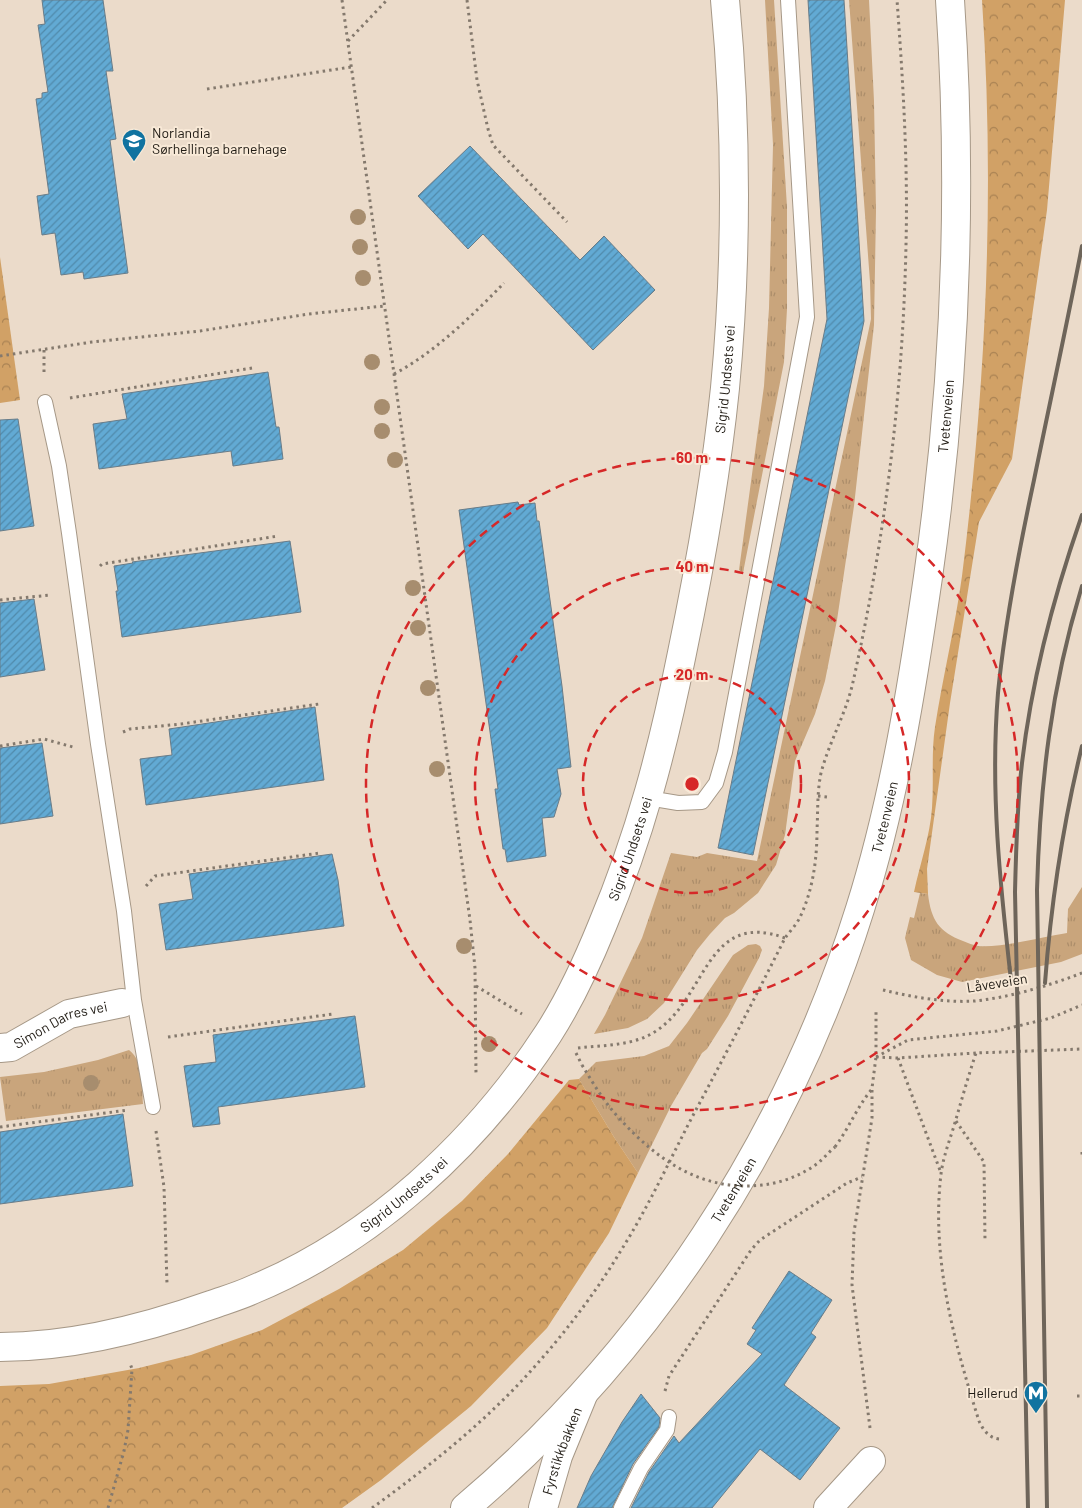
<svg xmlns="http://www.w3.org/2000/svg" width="1082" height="1508" viewBox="0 0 1082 1508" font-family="Barlow,sans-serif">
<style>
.grass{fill:url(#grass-tufts)}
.forest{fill:url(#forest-crowns)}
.building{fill:url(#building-hatch);stroke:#697c88}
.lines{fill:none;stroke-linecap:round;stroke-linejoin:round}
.service-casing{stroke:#a69887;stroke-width:16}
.minor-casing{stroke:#a69887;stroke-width:30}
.secondary-casing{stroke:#a69887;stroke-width:30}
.path{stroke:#84796d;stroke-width:3;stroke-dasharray:2.5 4;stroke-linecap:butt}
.service{stroke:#fff;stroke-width:14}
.minor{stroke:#fff;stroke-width:28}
.secondary{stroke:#fff;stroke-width:28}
.rail{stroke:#6e655a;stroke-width:4}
.path-bridge{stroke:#84796d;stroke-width:3;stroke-dasharray:2.5 4;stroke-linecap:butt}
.tree{fill:#a78d6e}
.ring{fill:none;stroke:#d62828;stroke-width:2.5;stroke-dasharray:9 6}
.labels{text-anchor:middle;stroke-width:4;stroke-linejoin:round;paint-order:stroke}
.poi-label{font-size:14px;fill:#201b14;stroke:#f8e9d7;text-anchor:start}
.street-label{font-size:14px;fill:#201b14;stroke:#f8e9d7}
.centre{fill:#d62828;stroke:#f8e9d7;stroke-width:2.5}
.ring-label{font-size:15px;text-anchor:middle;font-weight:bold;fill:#d62828;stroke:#f8e9d7;stroke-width:4;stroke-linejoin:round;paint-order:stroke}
</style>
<defs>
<pattern id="grass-tufts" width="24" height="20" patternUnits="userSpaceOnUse" patternTransform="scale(1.25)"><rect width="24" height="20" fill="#c9a57c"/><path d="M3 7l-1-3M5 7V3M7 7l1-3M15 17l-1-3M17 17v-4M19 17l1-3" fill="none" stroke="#ac8d6a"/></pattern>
<pattern id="forest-crowns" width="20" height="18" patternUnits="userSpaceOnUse" patternTransform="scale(1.25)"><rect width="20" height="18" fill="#d1a166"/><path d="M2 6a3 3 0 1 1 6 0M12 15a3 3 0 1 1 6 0" fill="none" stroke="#a98253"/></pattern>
<pattern id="building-hatch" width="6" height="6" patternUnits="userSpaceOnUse" patternTransform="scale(1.25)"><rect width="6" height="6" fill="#62aad4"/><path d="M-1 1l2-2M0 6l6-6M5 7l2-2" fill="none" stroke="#508aab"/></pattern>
</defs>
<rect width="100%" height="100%" fill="#ebdbca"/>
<g class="grass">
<path d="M765 0H774L787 207V309L784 362 743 573 739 570 764 386 769 308 773 145Z"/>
<path d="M849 0H869L874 101 876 211 874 325 854 506 837 620 825 681 815 714 795 761 785 835 776 865 758 893 734 913 725 918 710 934 697 950 664 1003 647 1019 628 1028 594 1034 605 1015 642 938 671 853 697 857 707 853 757 861 871 319 870 282Z"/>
<path d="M1082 887V954L1061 962 962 982 937 975 911 960 905 938 910 917 914 918 920 893 928 894C931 920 939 932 963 941 968 943 973 945 978 946 1001 948 1042 937 1067 933L1068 909Z"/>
<path d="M756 944 760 946 762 950 759 958 728 1016 707 1049 702 1053 671 1106 638 1173 614 1137 579 1079 596 1062 644 1056 669 1046 687 1023 733 955 748 945Z"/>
<path d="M129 1050C145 1063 142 1085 143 1104L6 1121 0 1077 44 1072 98 1060Z"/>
</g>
<g class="forest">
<path d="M982 0H1065L1047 210 1012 459 979 522 950 703 927 869 928 894 914 892C920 864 930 836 932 808 934 781 931 754 935 727 943 676 955 627 962 576 986 385 995 192 982 0Z"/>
<path d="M0 257 20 400 0 403Z"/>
<path d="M579 1079 614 1137 638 1173 609 1233 547 1328 471 1406 381 1480 342 1508H0V1386L49 1384 139 1368 191 1355 262 1330 339 1289 403 1250 462 1201 508 1154 569 1080Z"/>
</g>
<g class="building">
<path d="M42 0H103L113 71H106L116 139 110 140 128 273 84 279 83 272 61 275 55 233 42 235 37 196 49 194 36 99 42 98V93L48 92 38 25 45 24Z"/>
<path d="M808 0H844L864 321 753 855 718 848 827 319Z"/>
<path d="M470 146 580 260 604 236 655 290 593 350 483 234 468 249 418 196Z"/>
<path d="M268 372 276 427H279L283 459 233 466 231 451 99 469 93 424 127 419 122 394Z"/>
<path d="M18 419 34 526 0 531V420Z"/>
<path d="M518 502 519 505 535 503 537 521H539L562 686 571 767 557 769 561 794 554 817 542 818 546 856 507 862 505 849H503L495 789H498L459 510Z"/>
<path d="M290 541 301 612 122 637 116 591H118L114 566 133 563 132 562Z"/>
<path d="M34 599 45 670 0 677V603Z"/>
<path d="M315 707 324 780 146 805 140 759 172 755 169 729Z"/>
<path d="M42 743 53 816 0 824V748Z"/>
<path d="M332 854 338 880 344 926 166 950 159 904 193 899 189 874Z"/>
<path d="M355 1016 365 1087 218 1107 220 1124 193 1127 184 1066 216 1062 213 1035Z"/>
<path d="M123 1114 133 1186 0 1204V1132Z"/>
<path d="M789 1271 832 1300 811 1333 816 1337 784 1385 840 1428 800 1480 760 1449 712 1508H631L649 1472 674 1436 679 1443 762 1354 747 1344 756 1330 752 1328Z"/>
<path d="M641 1394 660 1418 659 1427 633 1464 612 1508H577L591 1476 622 1422Z"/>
</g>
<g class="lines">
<defs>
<g id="service">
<path d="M45 402 59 466 69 533 98 744 124 911 134 1000 153 1107"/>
<path d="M648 798 678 803 702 802 716 783 725 752 807 317 788 0"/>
<path d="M621 1508 641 1468 667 1430 669 1417"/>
</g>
<g id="minor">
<path id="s1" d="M0 1048 11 1047 69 1014 122 1003"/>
<path id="s2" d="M0 1347C70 1347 146 1328 211 1305 225 1300 239 1296 252 1290 373 1240 477 1143 548 1034 570 1000 587 963 602 926 640 836 663 748 682 653 700 566 716 477 725 388 737 263 737 126 725 0"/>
<path id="s3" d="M543 1508 558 1456 583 1395"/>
<path d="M828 1508 871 1461"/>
</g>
<g id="secondary">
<path id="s4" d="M465 1508C650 1351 788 1140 860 909 894 801 912 688 928 577 955 387 963 192 950 0"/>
</g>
</defs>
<use href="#service" class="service-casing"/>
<use href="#minor" class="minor-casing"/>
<use href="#secondary" class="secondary-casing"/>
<g class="path">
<path d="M342 0 470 920 475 968 476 1075"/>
<path d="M467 0 477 80 488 129 493 145 567 222"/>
<path d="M348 41 387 0"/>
<path d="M207 89 351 67"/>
<path d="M44 350V376"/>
<path d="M0 356 92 342 200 331 309 314 384 306"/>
<path d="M394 374C434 353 473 315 504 283"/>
<path d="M70 398 252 368"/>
<path d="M100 566 102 564 278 536"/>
<path d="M0 600 51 595"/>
<path d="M123 732 130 729 181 724 319 704"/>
<path d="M0 746 44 739 73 747"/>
<path d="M818 796 827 797"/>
<path d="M146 886 155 876 320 853"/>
<path d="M476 986 522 1014"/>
<path d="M883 990C912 997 945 1003 975 1001 1011 997 1048 986 1082 973"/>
<path d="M168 1037 333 1014"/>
<path d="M578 1048C604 1045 634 1046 656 1031 707 998 706 909 785 938"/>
<path d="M576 1053 582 1065"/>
<path d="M876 1057 908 1040 997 1031 1051 1018 1082 1005"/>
<path d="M876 1057 898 1058 976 1053"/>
<path d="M898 1058 941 1173"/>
<path d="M956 1121 984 1162 985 1241"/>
<path d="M0 1127 128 1110"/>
<path d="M156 1131 164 1187 167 1284"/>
<path d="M835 1147C849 1128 857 1107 872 1089"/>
<path d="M1082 1152V1156"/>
<path d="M665 1391 669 1376 751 1250 760 1240 847 1183 862 1177"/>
<path d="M1077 1396H1082"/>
<path d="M870 1428 852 1285 854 1232 872 1118V1088L876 1057V1010"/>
<path d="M999 1439C989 1438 983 1430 979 1421 954 1342 931 1258 941 1174 943 1158 949 1142 954 1126 961 1102 968 1077 976 1053L1082 1049"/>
<path d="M108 1508 124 1451 128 1430 132 1369 130 1363"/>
<path d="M372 1508C431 1465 489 1419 537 1364 567 1330 596 1292 620 1252 646 1211 667 1166 689 1123 722 1061 754 1000 785 938 790 931 798 923 801 915 813 889 817 859 817 830 818 811 817 792 821 773 829 742 846 714 853 682 885 539 903 391 906 245 908 163 903 81 897 0"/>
</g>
<use href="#service" class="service"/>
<use href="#minor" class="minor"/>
<use href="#secondary" class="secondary"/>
<g class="rail">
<path d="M1011 980C1000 884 990 789 998 693 1005 621 1019 550 1034 480 1050 402 1067 324 1082 246"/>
<path d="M1045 983C1051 903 1063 824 1082 746"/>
<path d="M1028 1508 1015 892C1016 849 1017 806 1022 763 1032 678 1054 595 1082 515"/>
<path d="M1047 1508 1037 890C1040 784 1051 687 1082 586"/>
</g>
<path class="path-bridge" d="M582 1065C593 1083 604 1102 619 1118 657 1160 702 1192 762 1185 782 1183 802 1175 818 1163 824 1158 829 1152 835 1147"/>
</g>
<g class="tree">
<circle cx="358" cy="217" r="8"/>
<circle cx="360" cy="247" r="8"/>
<circle cx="363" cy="278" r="8"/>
<circle cx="372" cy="362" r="8"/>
<circle cx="382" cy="407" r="8"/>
<circle cx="382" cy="431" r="8"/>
<circle cx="395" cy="460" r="8"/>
<circle cx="413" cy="588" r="8"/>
<circle cx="418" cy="628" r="8"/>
<circle cx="428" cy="688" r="8"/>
<circle cx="437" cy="769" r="8"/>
<circle cx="464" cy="946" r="8"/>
<circle cx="489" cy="1044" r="8"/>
<circle cx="91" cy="1083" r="8"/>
</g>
<g class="ring">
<circle cx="692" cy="784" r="109"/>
<circle cx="692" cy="784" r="217"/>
<circle cx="692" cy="784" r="326"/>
</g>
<defs>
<symbol id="school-pin" viewBox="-11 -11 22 30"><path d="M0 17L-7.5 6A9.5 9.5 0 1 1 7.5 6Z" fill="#1173a0" stroke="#f8e9d7"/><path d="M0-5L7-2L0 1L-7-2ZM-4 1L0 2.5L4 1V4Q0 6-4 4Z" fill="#fff"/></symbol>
<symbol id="metro-pin" viewBox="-11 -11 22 30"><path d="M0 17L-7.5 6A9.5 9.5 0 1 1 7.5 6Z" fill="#1173a0" stroke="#f8e9d7"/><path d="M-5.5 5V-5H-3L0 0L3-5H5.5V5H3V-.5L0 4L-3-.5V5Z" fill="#fff"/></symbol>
</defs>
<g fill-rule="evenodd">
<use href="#school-pin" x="120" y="127" width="28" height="38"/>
<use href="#metro-pin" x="1022" y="1379" width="28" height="38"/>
</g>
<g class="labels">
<g class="poi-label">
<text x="152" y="138">Norlandia<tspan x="152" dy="16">Sørhellinga barnehage</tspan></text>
<text x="1018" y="1398" text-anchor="end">Hellerud</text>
</g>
<g class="street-label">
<text dy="5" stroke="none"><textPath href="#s2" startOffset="1340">Sigrid Undsets vei</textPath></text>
<text dy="5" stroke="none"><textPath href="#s4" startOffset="1228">Tvetenveien</textPath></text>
<text dy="5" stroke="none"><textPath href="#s4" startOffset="822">Tvetenveien</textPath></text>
<text dy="5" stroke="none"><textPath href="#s2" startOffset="860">Sigrid Undsets vei</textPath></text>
<text transform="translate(997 983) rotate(-9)" y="5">Låveveien</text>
<text dy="5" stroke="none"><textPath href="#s1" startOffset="66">Simon Darres vei</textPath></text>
<text dy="5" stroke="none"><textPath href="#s4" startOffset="418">Tvetenveien</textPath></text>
<text dy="5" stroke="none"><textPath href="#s2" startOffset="440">Sigrid Undsets vei</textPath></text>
<text dy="5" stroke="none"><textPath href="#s3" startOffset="60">Fyrstikkbakken</textPath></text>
</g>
</g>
<circle cx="692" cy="784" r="8" class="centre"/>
<g class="ring-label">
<text x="692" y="463">60 m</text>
<text x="692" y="572">40 m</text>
<text x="692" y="680">20 m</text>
</g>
</svg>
